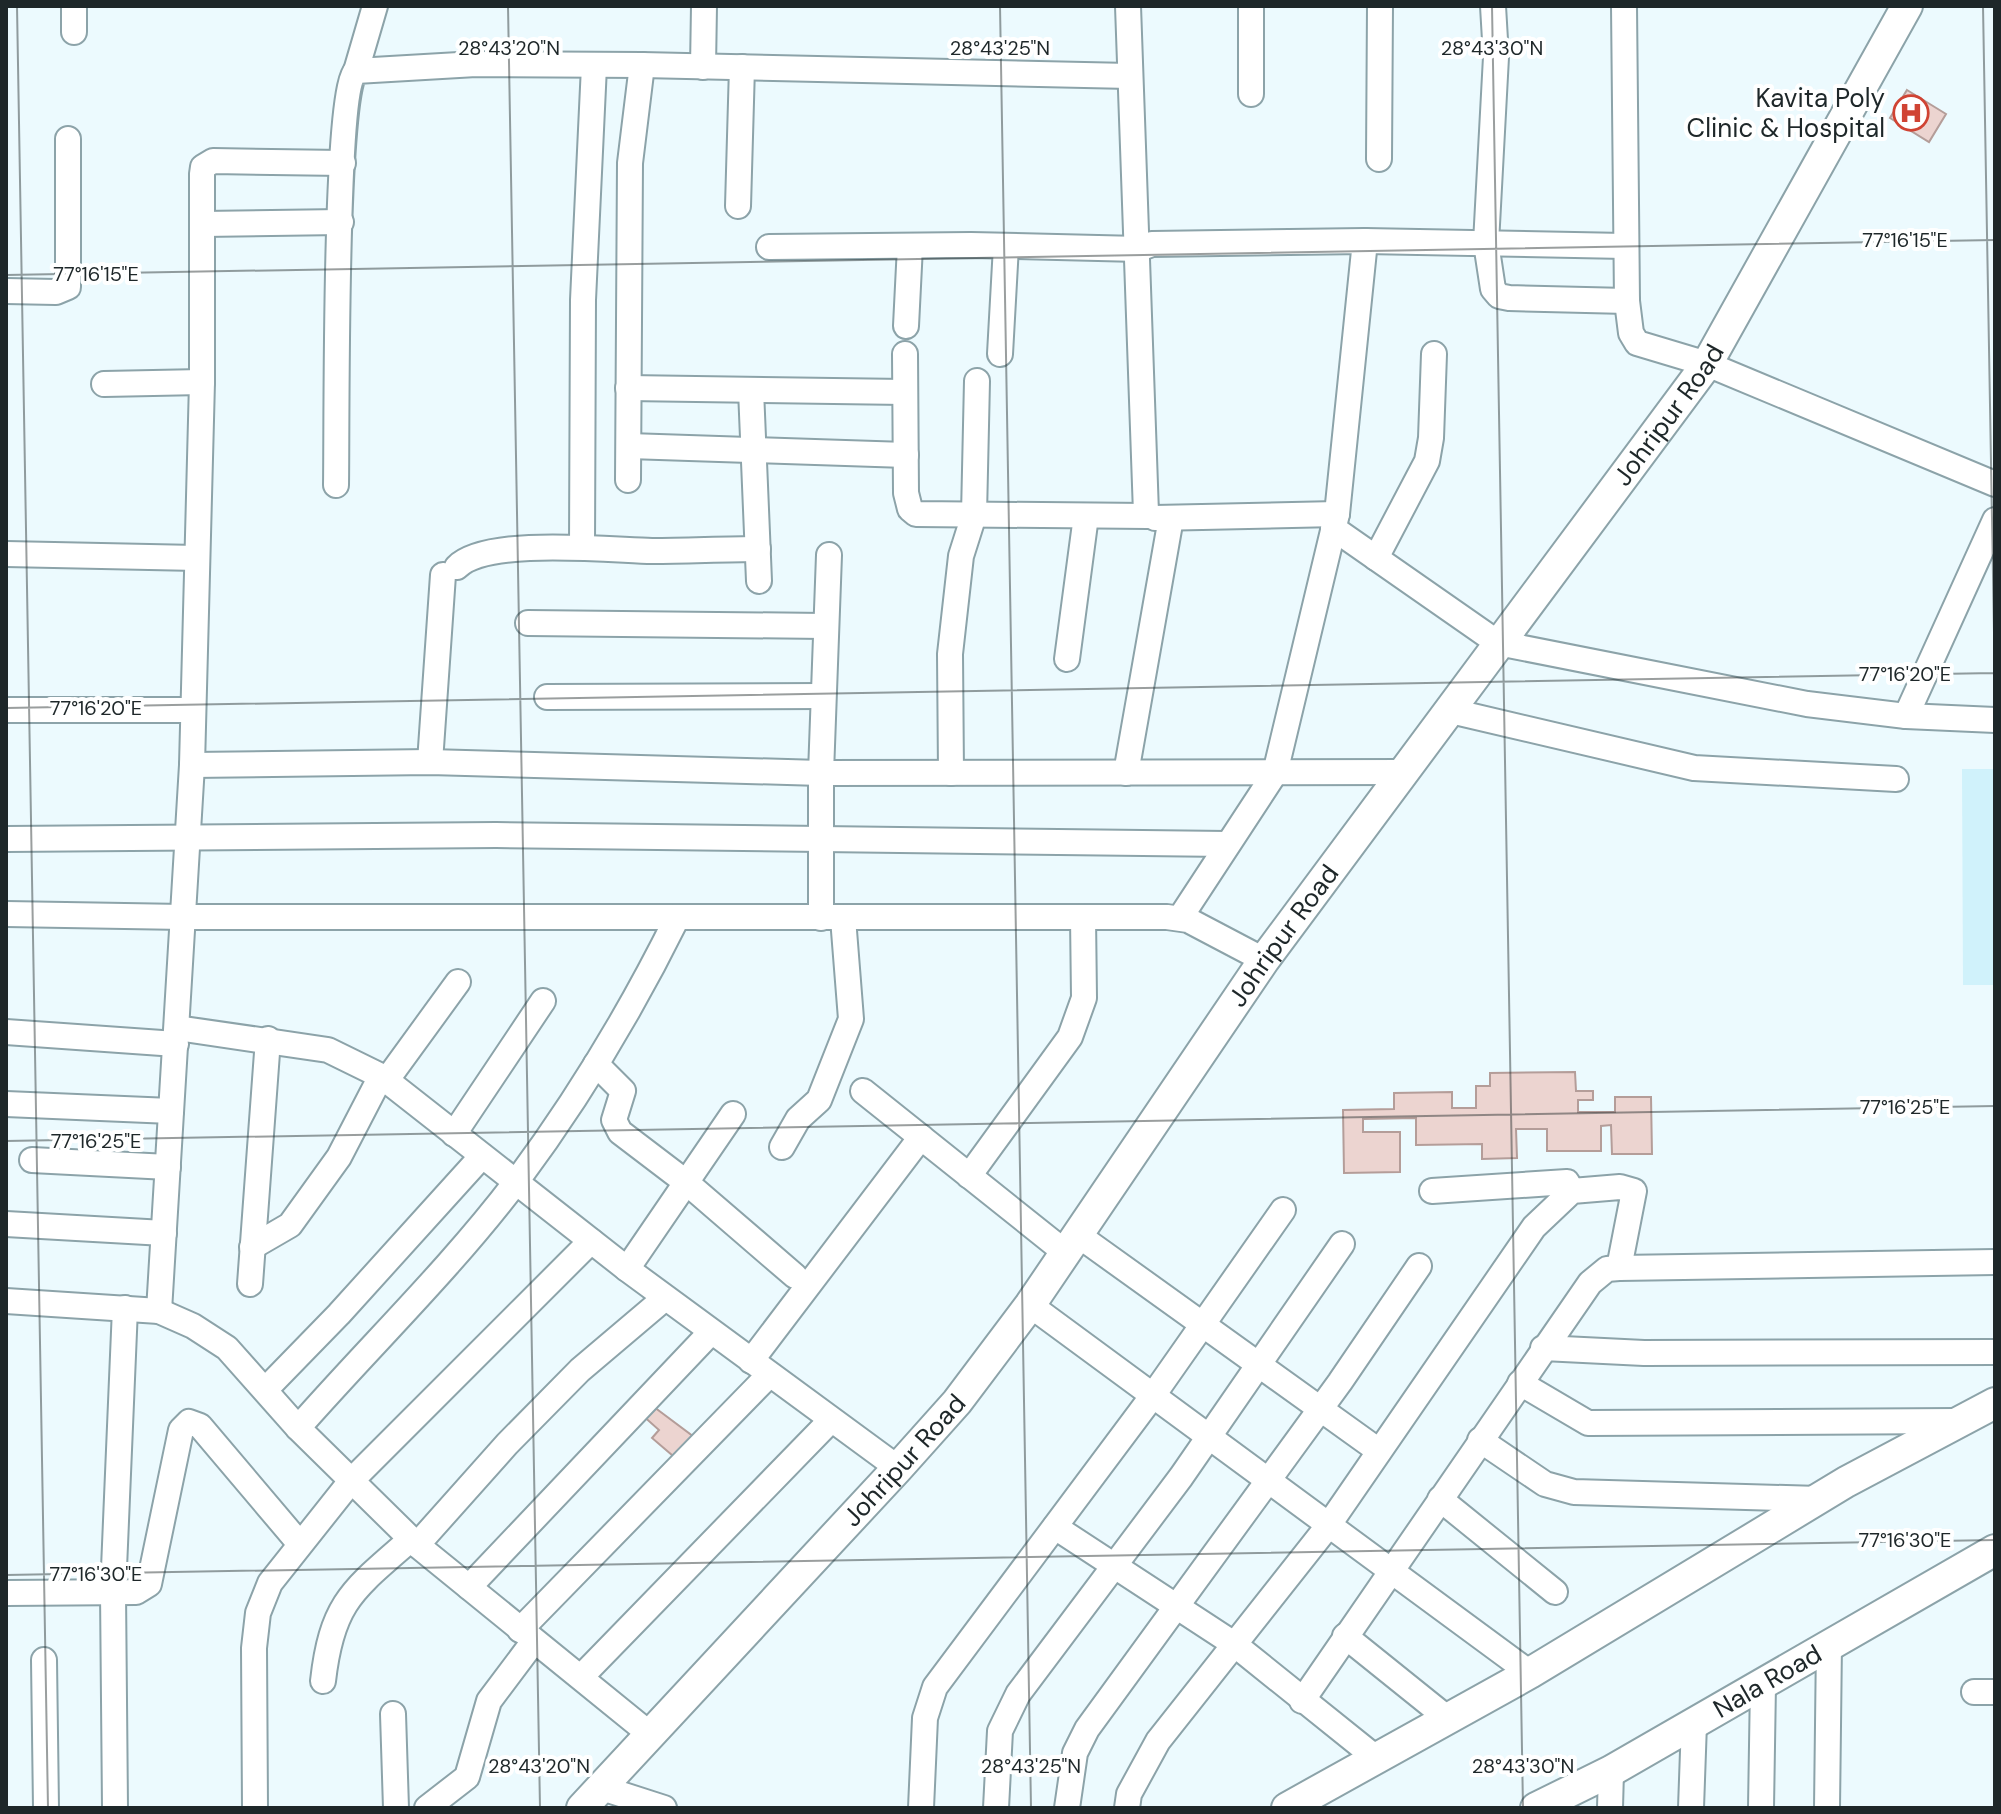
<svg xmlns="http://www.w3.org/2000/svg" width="2001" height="1814" viewBox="0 0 2001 1814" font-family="'DM Sans',sans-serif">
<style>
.built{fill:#d0f2fb}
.building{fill:#ecd4d0;stroke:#b49d99;stroke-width:2}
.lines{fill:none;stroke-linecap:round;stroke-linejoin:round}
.minor-casing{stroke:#8ca3a9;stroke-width:28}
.tertiary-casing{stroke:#8ca3a9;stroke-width:34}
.minor{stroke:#fff;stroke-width:24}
.tertiary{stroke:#fff;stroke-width:30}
.ticks{fill:none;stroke:#1e2729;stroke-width:2;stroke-opacity:0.45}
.labels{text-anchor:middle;stroke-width:8;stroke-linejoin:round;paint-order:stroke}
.poi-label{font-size:26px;fill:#1e2729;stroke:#fff;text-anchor:end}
.street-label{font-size:26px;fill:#1e2729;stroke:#fff}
.ticks-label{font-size:20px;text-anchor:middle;fill:#1e2729;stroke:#fff;stroke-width:8;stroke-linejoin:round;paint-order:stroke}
</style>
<rect width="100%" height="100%" fill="#ecfafe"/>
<path class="built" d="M1962 769H1995V985H1963Z"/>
<g class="building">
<path d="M1907 90 1946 114 1929 142 1890 118Z"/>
<path d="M1575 1072 1576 1091H1593V1100H1578V1112H1615V1097H1651L1652 1154H1612L1611 1125 1601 1126V1151H1547V1129H1516L1517 1158 1482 1159V1144L1416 1145V1118L1363 1119V1132H1400V1172L1344 1173 1343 1110 1394 1109V1093L1452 1092V1108H1476V1086H1490V1073Z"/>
<path d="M650 1404 698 1440 679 1461 652 1438 659 1430 641 1414Z"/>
</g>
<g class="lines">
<defs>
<g id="minor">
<path d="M1128 6 1146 513 1155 518 1337 514"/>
<path d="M1251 6V94"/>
<path d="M1493 6 1496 57 1486 243 1493 289 1499 296 1509 298 1627 301"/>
<path d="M1624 6 1627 301 1631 333 1637 343 1707 364 1995 484"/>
<path d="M74 32V6"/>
<path d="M703 67 704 6"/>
<path d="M356 71 375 6"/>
<path d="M1379 159 1380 6"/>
<path d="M738 206 742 67"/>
<path d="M203 224 341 222"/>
<path d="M769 247 971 245 1139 249 1152 244 1365 241 1625 246"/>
<path d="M6 291 56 292 68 287V139"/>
<path d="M906 326 910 246"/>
<path d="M905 354 906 493 910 509 916 514 1148 516"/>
<path d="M1000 354 1006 246"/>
<path d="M104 384 202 382"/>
<path d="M628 388 905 392"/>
<path d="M751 390 759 581"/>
<path d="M629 446 906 455"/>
<path d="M628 480 630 163 642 65"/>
<path d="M336 485C337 432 334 91 356 71L476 64 642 65 1130 76"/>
<path d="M1333 528 1498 643 1807 704 1906 716 1995 720"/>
<path d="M582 547 583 300 594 66"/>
<path d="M6 554 197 558"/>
<path d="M1376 558 1427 461 1431 438 1434 354"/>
<path d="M457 567C486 537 609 550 652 551 687 551 723 549 758 549"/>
<path d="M528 623 825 626"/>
<path d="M1067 659 1086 516"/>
<path d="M547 697 823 696"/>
<path d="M6 710H193"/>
<path d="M1451 711 1694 768 1896 779"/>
<path d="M1906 716 1995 520"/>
<path d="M430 762 443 575"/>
<path d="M192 765 430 762 821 773 1406 772"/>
<path d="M951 773 950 654 961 556 974 515 977 381"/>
<path d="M1126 773 1171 518"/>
<path d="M6 839 496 835 1227 844"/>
<path d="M6 914 184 917H1167L1188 920 1264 960"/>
<path d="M821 918V773L829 555"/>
<path d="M1180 918 1275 773 1337 514 1365 241"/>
<path d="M177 1028 328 1050 381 1076 627 1269 898 1468"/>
<path d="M6 1032 176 1044"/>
<path d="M596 1064 623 1091 614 1120 620 1132 687 1183 795 1276"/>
<path d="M386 1081 458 982"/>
<path d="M863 1091 1066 1253"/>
<path d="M6 1104 171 1111"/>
<path d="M454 1134 543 1001"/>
<path d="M782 1147 798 1119 819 1100 851 1019 843 918"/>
<path d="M32 1160 168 1167"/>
<path d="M969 1176 1070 1037 1084 998 1083 917"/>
<path d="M1432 1191 1567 1182 1572 1191"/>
<path d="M6 1224 164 1233"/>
<path d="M1078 1235 1379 1451"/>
<path d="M252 1247 290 1225 339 1157 381 1076"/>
<path d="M627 1269 733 1114"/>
<path d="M250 1284 268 1039"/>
<path d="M6 1301 159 1311 193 1326 227 1348 298 1428 417 1545 651 1735"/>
<path d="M1030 1305 1530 1673"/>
<path d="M159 1311 192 765 202 382V174L203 167 213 161 343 163"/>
<path d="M1543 1348 1644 1353 1995 1352"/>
<path d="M751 1361 921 1137"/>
<path d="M1520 1383 1588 1423 1958 1421"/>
<path d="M266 1389 339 1314 482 1156"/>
<path d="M298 1428C370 1346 449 1270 516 1182 578 1099 631 1011 677 918"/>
<path d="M1480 1440 1545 1484 1574 1492 1819 1499"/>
<path d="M1440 1499 1555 1592"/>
<path d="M1055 1527 1234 1644 1376 1758"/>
<path d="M417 1545 507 1444 580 1370 665 1298"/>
<path d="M469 1587 711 1332"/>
<path d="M6 1593 136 1592 149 1584 181 1430 189 1422 200 1426 299 1543"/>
<path d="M520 1630 769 1375"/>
<path d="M1345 1636 1447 1718"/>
<path d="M44 1660 46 1808"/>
<path d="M581 1677 831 1420"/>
<path d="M323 1681C332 1601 354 1589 411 1539"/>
<path d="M1974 1692H1995"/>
<path d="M1302 1701 1590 1283 1607 1269 1619 1268 1995 1262"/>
<path d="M393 1714 396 1808"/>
<path d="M602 1788 664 1808"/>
<path d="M115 1808 113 1592 125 1308"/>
<path d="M255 1808 254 1648 258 1613 270 1583 351 1481 591 1241"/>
<path d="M427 1808 467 1777 489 1701 534 1641"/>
<path d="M921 1808 925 1718 935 1687 1154 1394 1283 1210"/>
<path d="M996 1808 1000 1731 1018 1694 1181 1477 1342 1244"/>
<path d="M1067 1808 1075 1753 1087 1729 1340 1382 1419 1266"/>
<path d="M1127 1808 1129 1794 1158 1741 1328 1526 1534 1227 1572 1191 1620 1187 1634 1191 1619 1268"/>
<path d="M1610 1808 1611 1771"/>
<path d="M1691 1808 1694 1723"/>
<path d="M1761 1808 1763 1684"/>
<path d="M1827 1808 1829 1643"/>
</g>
<g id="tertiary">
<path id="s1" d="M582 1808 898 1468 957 1402 1030 1305 1264 960 1707 364 1907 6"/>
<path d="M1287 1808 1530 1673 1846 1482 1995 1403"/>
<path id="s2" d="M1536 1808 1611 1771 1995 1550"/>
</g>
</defs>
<use href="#minor" class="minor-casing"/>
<use href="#tertiary" class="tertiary-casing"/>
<use href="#minor" class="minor"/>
<use href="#tertiary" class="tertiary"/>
</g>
<path class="ticks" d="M17 6 48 1808M508 6 540 1808M1000 6 1031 1808M1492 6 1523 1808M1983 6 1995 689M6 275 1995 240M6 708 1995 673M6 1141 1995 1106M6 1575 1995 1540"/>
<defs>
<symbol id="hospital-ring" viewBox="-11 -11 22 22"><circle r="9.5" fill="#fff" stroke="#d04333" stroke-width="1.5"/><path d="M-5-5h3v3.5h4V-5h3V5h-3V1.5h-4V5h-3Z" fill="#d04333"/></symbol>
</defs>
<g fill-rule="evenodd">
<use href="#hospital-ring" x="1891" y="93" width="40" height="40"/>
</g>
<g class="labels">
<g class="poi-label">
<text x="1885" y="107">Kavita Poly<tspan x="1885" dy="30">Clinic &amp; Hospital</tspan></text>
</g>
<g class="street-label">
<text dy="9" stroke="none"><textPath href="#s1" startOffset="1770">Johripur Road</textPath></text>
<text dy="9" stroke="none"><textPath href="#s1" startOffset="1122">Johripur Road</textPath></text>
<text dy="9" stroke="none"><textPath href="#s1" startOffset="474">Johripur Road</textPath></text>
<text dy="9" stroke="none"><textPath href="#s2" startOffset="264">Nala Road</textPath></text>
</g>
</g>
<g class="ticks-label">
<text x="509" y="55">28°43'20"N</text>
<text x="1000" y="55">28°43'25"N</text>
<text x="1492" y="55">28°43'30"N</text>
<text x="1905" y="247">77°16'15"E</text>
<text x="96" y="281">77°16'15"E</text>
<text x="1905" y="681">77°16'20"E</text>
<text x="96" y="715">77°16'20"E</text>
<text x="1905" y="1114">77°16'25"E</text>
<text x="96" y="1148">77°16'25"E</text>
<text x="1905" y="1547">77°16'30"E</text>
<text x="96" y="1581">77°16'30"E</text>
<text x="539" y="1773">28°43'20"N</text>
<text x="1031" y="1773">28°43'25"N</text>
<text x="1523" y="1773">28°43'30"N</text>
</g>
<rect width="2001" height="1814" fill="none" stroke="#1e2729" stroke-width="16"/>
</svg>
